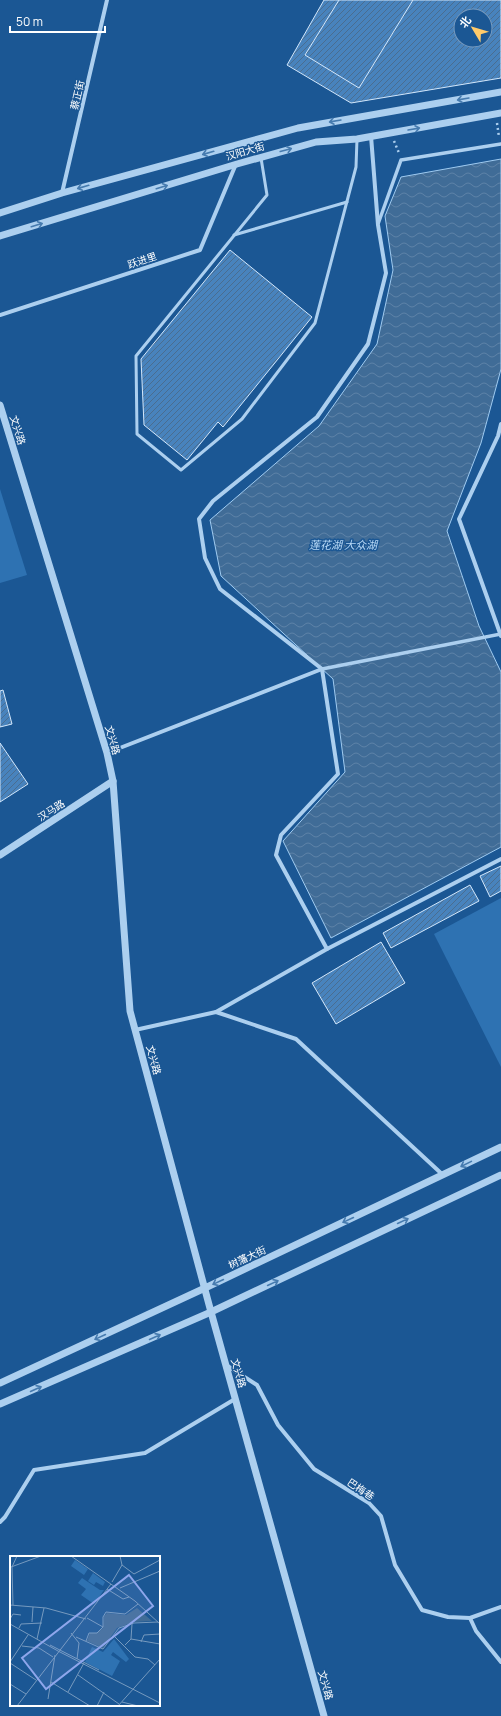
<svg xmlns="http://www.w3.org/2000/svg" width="501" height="1716" viewBox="0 0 501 1716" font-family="Manrope,'Noto Sans SC',sans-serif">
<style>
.grass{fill:#2e72b2}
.water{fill:url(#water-waves);stroke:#9fcbf1}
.building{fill:url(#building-hatch);stroke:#d3e7fb;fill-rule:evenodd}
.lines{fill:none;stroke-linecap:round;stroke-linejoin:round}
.path{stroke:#accfef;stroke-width:2.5;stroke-dasharray:2 3;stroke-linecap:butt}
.service{stroke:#accfef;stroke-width:3}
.pedestrian{stroke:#accfef;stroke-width:3.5}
.minor{stroke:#accfef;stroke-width:4}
.tertiary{stroke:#accfef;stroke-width:7}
.oneway{stroke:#467baf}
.labels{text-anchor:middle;stroke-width:3;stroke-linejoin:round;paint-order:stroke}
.street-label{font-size:10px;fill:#fff;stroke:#1b5794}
.water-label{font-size:11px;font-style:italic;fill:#b8d9f6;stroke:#1b5794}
.inset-road{fill:none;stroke:#769abf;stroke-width:1}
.view{fill:#8ea6ec;fill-opacity:0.15;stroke:#8ea6ec;stroke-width:2}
.inset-edge{fill:none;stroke:#fff;stroke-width:2}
</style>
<defs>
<pattern id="water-waves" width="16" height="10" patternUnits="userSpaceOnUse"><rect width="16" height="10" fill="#406c97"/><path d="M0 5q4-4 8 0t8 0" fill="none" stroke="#5d82a7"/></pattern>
<pattern id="building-hatch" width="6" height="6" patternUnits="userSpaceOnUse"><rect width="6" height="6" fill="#4883bd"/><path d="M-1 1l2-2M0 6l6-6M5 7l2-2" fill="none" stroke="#4a6d90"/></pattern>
</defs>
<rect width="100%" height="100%" fill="#1b5794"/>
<g class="grass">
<path d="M0 489 27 575 0 583Z"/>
<path d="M501 898V1067L434 934Z"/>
</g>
<path class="water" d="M501 159V369L481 443 447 531 479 626 501 672V847L331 938 283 841 345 772 333 679 221 576 210 520 319 426 377 344 393 270 385 216 401 177Z"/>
<g class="building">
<path d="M324 0H501V78L351 103 287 65ZM461 16H485V40H461Z"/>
<path d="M339 0H413L359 88 305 55Z"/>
<path d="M230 250 312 317 223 427 218 422 187 460 144 425 141 359Z"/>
<path d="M3 690 12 724 0 727V691Z"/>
<path d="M0 743 28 784 0 802Z"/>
<path d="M501 866V891L490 897 480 876Z"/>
<path d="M470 885 479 901 391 948 383 933Z"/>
<path d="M381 942 405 983 336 1024 312 983Z"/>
</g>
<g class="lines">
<g class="path">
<path d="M497 123 499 137"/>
<path d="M394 141 399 153"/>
</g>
<g class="service">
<path d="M261 158 267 195 136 356 137 434 181 470 242 419 315 323 356 167 357 139"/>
<path d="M234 235 347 202"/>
</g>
<g class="pedestrian">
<path d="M378 224 401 160 501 144"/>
<path d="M322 669 501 634"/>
</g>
<g class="minor">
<path d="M62 193 107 0"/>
<path d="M0 315 200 250 236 164"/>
<path d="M501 424 498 436 459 519 501 636"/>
<path d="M107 753 322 669"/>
<path d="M327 949 276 855 281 835 338 774 322 669 220 589 205 558 199 519 213 501 317 417 368 344 386 273 378 225 371 136"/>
<path d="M216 1012 327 949 501 859"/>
<path d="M135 1030 216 1012 296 1039 443 1175"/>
<path d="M226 1365 257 1385 278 1425 314 1469 369 1503 381 1516 395 1565 422 1610 448 1617 470 1618 476 1631 501 1662"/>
<path d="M0 1522 5 1517 34 1470 145 1453 235 1399"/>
<path d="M470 1618 501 1607"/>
</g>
<g class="tertiary">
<path d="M0 213 62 193 298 128 501 92"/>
<path d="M0 236 237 164 316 142 357 139 501 113"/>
<path d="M0 405 107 753 113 781 130 1011 211 1312 324 1716"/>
<path d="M0 855 113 781"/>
<path d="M0 1383 205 1288 501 1147"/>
<path d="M0 1404 211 1312 501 1175"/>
</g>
</g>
<defs><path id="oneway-shaft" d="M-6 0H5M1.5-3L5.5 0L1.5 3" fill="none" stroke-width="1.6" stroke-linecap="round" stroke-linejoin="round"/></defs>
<g class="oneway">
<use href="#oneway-shaft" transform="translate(463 99) rotate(170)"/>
<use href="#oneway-shaft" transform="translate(335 121) rotate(170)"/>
<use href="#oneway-shaft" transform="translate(414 129) rotate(-10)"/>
<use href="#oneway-shaft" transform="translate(286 150) rotate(-15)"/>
<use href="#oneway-shaft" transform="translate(208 153) rotate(164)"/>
<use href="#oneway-shaft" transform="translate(83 187) rotate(164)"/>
<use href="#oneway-shaft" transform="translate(162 187) rotate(-17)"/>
<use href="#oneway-shaft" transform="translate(37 225) rotate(-17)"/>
<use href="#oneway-shaft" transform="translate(466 1164) rotate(154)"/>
<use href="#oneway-shaft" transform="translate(348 1220) rotate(155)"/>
<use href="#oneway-shaft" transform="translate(403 1221) rotate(-25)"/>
<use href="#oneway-shaft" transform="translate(218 1282) rotate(155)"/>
<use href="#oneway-shaft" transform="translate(273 1283) rotate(-25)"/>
<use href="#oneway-shaft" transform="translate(100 1337) rotate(155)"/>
<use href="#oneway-shaft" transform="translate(155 1337) rotate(-24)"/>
<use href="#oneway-shaft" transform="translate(36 1389) rotate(-24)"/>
</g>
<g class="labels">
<g class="street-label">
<text transform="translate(77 95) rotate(-77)" y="4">蔡正街</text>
<text transform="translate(245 151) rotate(-16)" y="4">汉阳大街</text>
<text transform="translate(142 260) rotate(-18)" y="4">跃进里</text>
<text transform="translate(18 430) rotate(73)" y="4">文兴路</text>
<text transform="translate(113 740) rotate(74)" y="4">文兴路</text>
<text transform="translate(51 810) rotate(-33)" y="4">汉马路</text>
<text transform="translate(154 1060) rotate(75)" y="4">文兴路</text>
<text transform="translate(247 1257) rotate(-25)" y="4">树藩大街</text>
<text transform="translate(239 1373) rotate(74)" y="4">文兴路</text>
<text transform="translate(361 1489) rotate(34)" y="4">巴梅巷</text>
<text transform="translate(326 1685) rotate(74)" y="4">文兴路</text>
</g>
<g class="water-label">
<text x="343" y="549">莲花湖 大众湖</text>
</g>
</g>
<g transform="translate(10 1556)">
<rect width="150" height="150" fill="#1b5794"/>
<path d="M65 4 78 13 74 19 61 10ZM83 17 95 26 93 30 86 26 84 29 78 25ZM72 22 90 34H94L84 48 71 39 76 33 68 27ZM104 83 119 103 116 106 103 96 101 99 110 105 102 120 75 106 82 91 93 96Z" fill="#2e72b2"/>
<path d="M127 52 142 65 124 66 107 72 93 92 77 85 80 77H87L93 72 94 60 97 57 116 59Z" fill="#406c97"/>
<path class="inset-road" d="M61 0 125 45 150 68M112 9 124 18M1 11 31 0M124 18 150 4M102 26 112 9 110 0M110 32 150 15M97 33 113 43 119 41M0 49 36 52 76 63M3 49 2 11 7 0M77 62 93 71M0 63 3 58 11 59M22 66 23 51M0 68 48 95 150 147M9 72 11 68 32 67M61 77 69 87 67 103M104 80 125 101 138 103 145 109M66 81 93 93 109 72 124 67 148 66M27 83 34 52M121 83 122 68M76 85 79 77H87L93 71V61L96 56 115 58 128 48M131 86 134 79 150 78M40 89 89 114M115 89 121 83 150 88M12 90 29 92 43 101M0 106 18 79M0 107 26 124M68 119 109 148M41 126 80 150M0 128 16 138M58 136 74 107M38 143 45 99M112 146 128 150M7 150 101 28M87 150 94 136M108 150 150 103"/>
<path class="view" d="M119 19 143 50 36 133 12 102Z"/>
<rect width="150" height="150" class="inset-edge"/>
</g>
<g transform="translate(473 28) rotate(308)"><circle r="19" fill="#1b5794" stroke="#769abf"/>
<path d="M0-3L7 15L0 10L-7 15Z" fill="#ffca6a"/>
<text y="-6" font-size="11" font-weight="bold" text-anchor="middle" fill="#ffffff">北</text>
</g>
<path d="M10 26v6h95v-6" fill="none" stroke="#ffffff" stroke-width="2"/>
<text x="16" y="26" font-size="12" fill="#ffffff" stroke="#1b5794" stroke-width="3" paint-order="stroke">50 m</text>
</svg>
